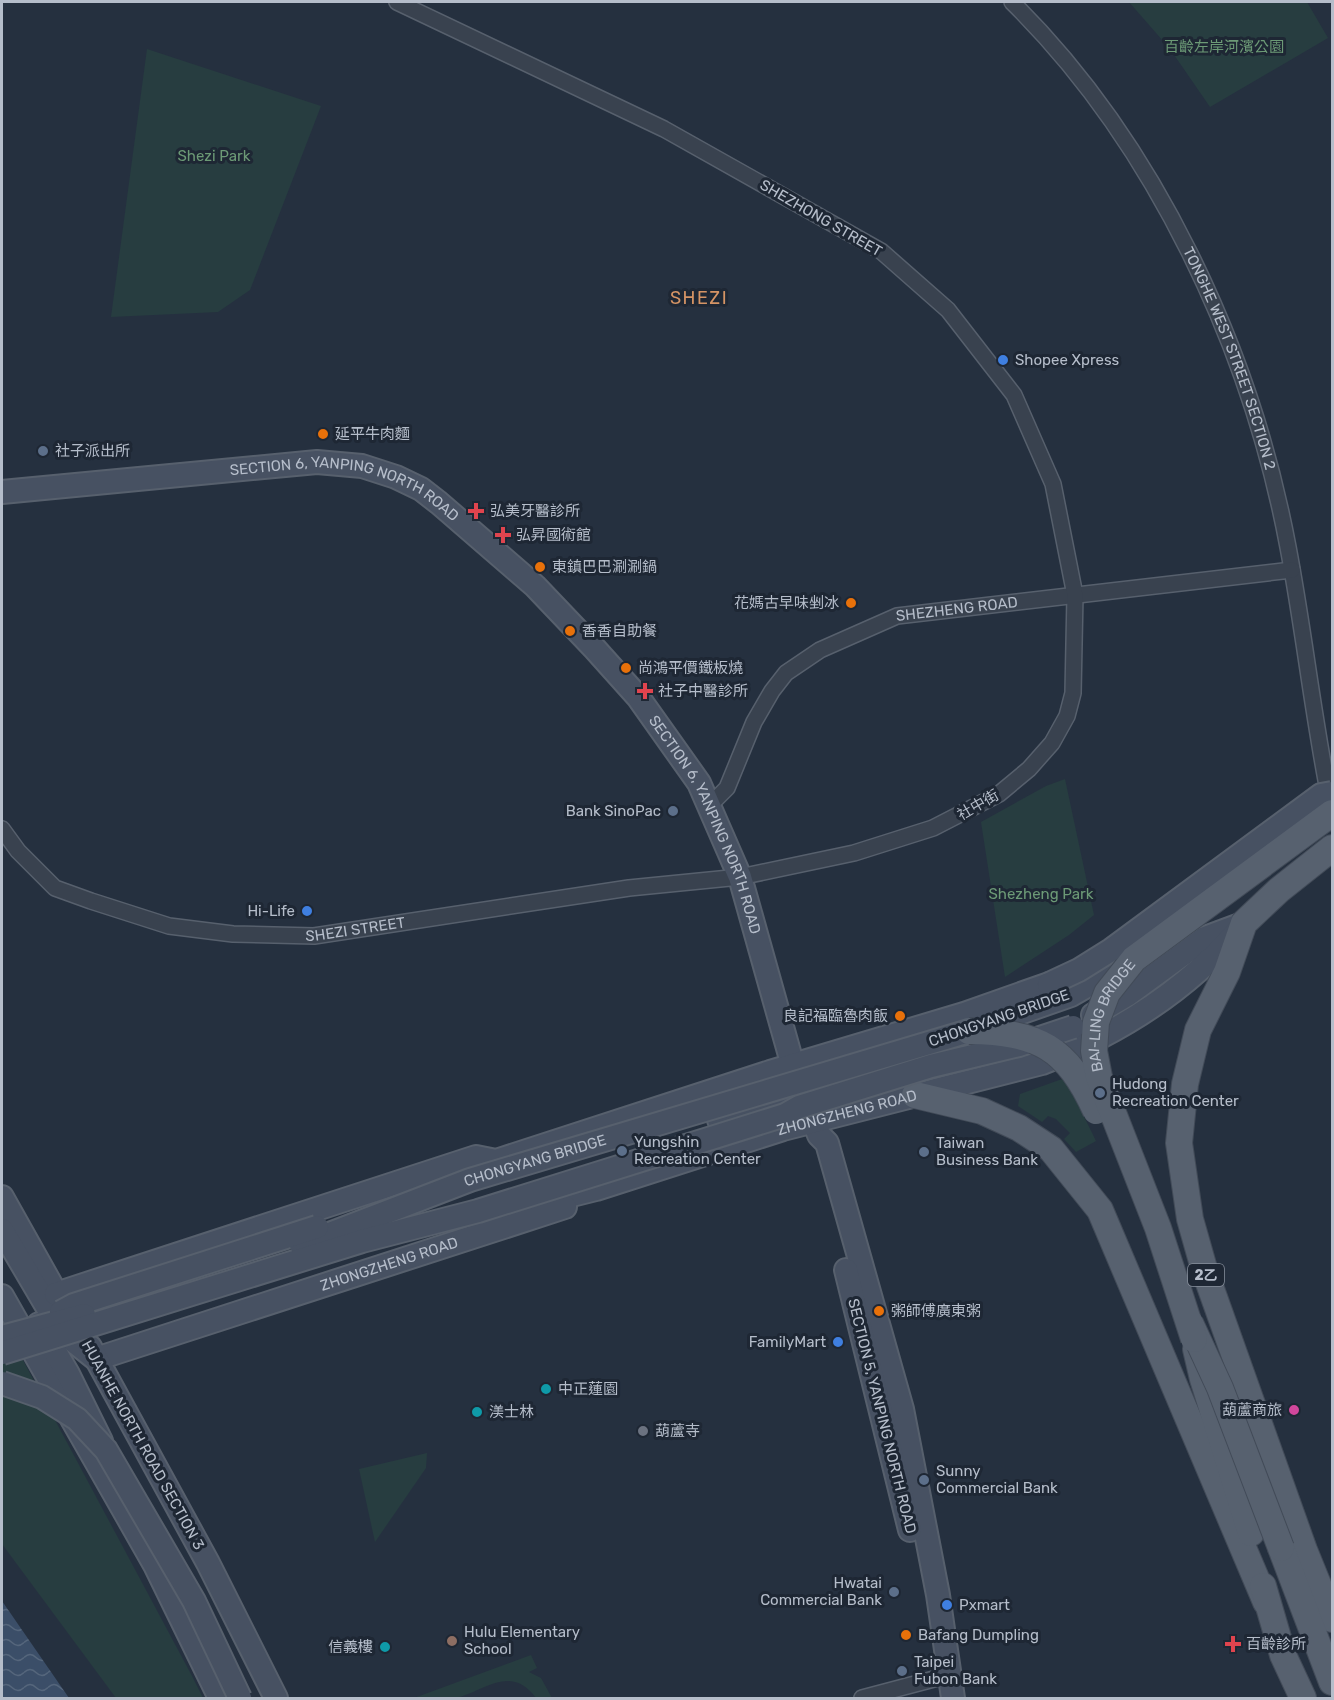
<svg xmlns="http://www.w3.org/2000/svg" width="1334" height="1700" viewBox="0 0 1334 1700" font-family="Rubik,'Noto Sans TC',sans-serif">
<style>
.green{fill:#273d40}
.water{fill:url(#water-waves)}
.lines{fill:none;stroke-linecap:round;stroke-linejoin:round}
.street-casing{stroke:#57606d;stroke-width:18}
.secondary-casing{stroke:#57606d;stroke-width:26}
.primary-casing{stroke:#424b58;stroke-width:28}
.street{stroke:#39424f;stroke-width:15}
.secondary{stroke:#475162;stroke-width:22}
.primary{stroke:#57616f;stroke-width:26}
.secondary-bridge-casing{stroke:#57606d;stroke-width:26;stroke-linecap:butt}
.primary-bridge-casing{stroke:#424b58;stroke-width:28;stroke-linecap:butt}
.secondary-bridge{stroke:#475162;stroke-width:22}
.primary-bridge{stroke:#57616f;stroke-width:26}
.shop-dot{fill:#3f7fe0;stroke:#1e2734;stroke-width:2}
.food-dot{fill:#e8710a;stroke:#1e2734;stroke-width:2}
.service-dot{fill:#5c6f8a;stroke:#1e2734;stroke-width:2}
.health-dot{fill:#e0444e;stroke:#1e2734;stroke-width:2}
.culture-dot{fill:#0f9aa8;stroke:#1e2734;stroke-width:2}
.hotel-dot{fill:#d1479c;stroke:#1e2734;stroke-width:2}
.worship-dot{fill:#6b7280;stroke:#1e2734;stroke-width:2}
.education-dot{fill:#8d6e63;stroke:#1e2734;stroke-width:2}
.labels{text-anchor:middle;stroke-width:6;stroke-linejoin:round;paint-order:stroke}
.shield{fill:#1e2734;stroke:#88909d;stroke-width:1.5}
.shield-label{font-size:14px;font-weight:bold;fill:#b5bdca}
.park-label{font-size:15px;fill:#6c9a76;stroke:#1e2734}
.street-label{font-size:15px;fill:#b5bdca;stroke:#1e2734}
.poi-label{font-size:15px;fill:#b5bdca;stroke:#1e2734;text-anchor:start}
.quarter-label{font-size:18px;letter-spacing:1.5px;fill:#d59465;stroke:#1e2734}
</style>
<defs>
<pattern id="water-waves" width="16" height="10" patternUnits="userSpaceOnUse" patternTransform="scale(1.5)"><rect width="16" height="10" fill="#3b4e68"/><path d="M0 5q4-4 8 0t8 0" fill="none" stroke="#55667c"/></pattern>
</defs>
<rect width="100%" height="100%" fill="#25303f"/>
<g class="green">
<path d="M1129 2H1307L1328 38 1210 107 1170 49Z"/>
<path d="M147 49 321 106 250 290 218 312 111 317Z"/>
<path d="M1065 779 1094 915 1069 935 1005 977 981 822 1046 786Z"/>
<path d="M1065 1078 1096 1141 1076 1152 1064 1139 1070 1133 1056 1119 1048 1116 1042 1122 1018 1106 1020 1094Z"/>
<path d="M2 1321 192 1676 203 1698H116L2 1544Z"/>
<path d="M427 1453 426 1468 375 1542 359 1469Z"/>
<path d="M531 1655 537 1668 529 1672 541 1678 552 1698H536C511 1665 488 1689 457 1698 444 1700 427 1699 414 1698Z"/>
</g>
<path class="water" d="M2 1601 69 1698H2Z"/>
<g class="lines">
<defs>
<g id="street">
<path id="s1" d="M1012 2C1155 143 1251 349 1288 547 1304 631 1313 717 1330 801"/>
<path id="s2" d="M711 804 727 788 754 722 772 691 786 673 820 650 897 616 1292 570"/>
<path id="s3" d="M2 829 18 851 55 888 91 901 169 926 233 934 314 936 629 888 740 877 854 853 933 828 999 794 1029 769 1052 743 1067 716 1073 693 1075 595 1053 484 1014 395 948 310 881 251 664 129 397 2"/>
<path d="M862 1698 949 1675"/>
</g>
<g id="secondary">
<path id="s4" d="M2 492 317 462 362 466 396 477 421 489 439 503 535 586 595 649 638 697 699 783 740 877 793 1066 819 1135 827 1143 902 1409 938 1595 953 1698"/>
<path d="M1093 1015 1127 995 1205 938 1240 925"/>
<path d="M971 1030 1071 995 1132 960"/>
<path d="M719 1120 735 1118 782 1105"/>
<path d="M2 1197 58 1297"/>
<path id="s5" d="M544 1202 596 1189 783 1129 1042 1063C1118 1034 1188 989 1241 927"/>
<path id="s6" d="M2 1230 62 1332 96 1359 565 1207"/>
<path d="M846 1270 910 1530"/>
<path d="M56 1294 476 1157 496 1161 770 1072 964 1014 1049 984"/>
<path d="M2 1296 155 1565 220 1698"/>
<path d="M39 1324 68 1374 101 1441"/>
<path d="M90 1347 208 1563 276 1698"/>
</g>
<g id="primary">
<path d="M1332 848 1279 890 1244 923 1227 972 1198 1030 1185 1084 1179 1143 1190 1219 1205 1272 1304 1550 1332 1619"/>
<path d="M915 1095 982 1111 1019 1128 1051 1149 1100 1210 1266 1602"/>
<path d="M1196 1349 1203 1379 1251 1533"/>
<path d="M1281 1548 1332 1682"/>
<path d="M1263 1586 1283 1655 1303 1698"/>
</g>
</defs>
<use href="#street" class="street-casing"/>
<use href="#secondary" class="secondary-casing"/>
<use href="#primary" class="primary-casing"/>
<use href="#street" class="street"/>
<use href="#secondary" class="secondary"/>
<use href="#primary" class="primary"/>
<defs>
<g id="secondary-bridge">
<path d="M1049 984 1079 970 1111 950 1321 795 1332 793"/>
<path id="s7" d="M301 1245 470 1180 969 1031"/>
<path d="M61 1312 74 1305 317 1227"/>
<path d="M2 1337 84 1315"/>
<path d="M2 1353 362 1241 478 1211 785 1115 799 1107 931 1066 1019 1045 1073 1027"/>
<path d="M2 1383 42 1397 77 1419 106 1450 194 1601 240 1698"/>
</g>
<g id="primary-bridge">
<path d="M969 1031C1038 1032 1067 1047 1096 1111"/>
<path d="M1190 1323 1220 1388 1281 1548"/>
<path id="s8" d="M1194 1339 1158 1228 1099 1077 1094 1051 1096 1022 1107 993 1134 959 1332 813"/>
</g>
</defs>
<use href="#secondary-bridge" class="secondary-bridge-casing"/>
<use href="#primary-bridge" class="primary-bridge-casing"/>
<use href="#secondary-bridge" class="secondary-bridge"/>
<use href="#primary-bridge" class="primary-bridge"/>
</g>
<g class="shop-dot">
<circle cx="1003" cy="360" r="6"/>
<circle cx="307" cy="911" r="6"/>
<circle cx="838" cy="1342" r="6"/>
<circle cx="947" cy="1605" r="6"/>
</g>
<g class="food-dot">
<circle cx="323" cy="434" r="6"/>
<circle cx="540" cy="567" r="6"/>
<circle cx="851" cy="603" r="6"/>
<circle cx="570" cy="631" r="6"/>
<circle cx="626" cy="668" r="6"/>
<circle cx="900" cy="1016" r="6"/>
<circle cx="879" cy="1311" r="6"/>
<circle cx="906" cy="1635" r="6"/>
</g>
<g class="service-dot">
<circle cx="43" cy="451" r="6"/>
<circle cx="673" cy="811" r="6"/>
<circle cx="1100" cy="1093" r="6"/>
<circle cx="622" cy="1151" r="6"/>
<circle cx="924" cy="1152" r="6"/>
<circle cx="924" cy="1480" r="6"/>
<circle cx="894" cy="1592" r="6"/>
<circle cx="902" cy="1671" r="6"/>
</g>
<g class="health-dot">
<path d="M473 502h6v6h6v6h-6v6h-6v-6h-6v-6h6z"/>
<path d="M500 526h6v6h6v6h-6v6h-6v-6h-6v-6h6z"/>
<path d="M642 682h6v6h6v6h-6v6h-6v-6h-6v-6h6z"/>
<path d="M1230 1635h6v6h6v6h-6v6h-6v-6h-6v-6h6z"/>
</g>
<g class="culture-dot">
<circle cx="546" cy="1389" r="6"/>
<circle cx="477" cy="1412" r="6"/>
<circle cx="385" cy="1647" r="6"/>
</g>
<circle class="hotel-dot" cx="1294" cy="1410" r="6"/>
<circle class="worship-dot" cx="643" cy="1431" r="6"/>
<circle class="education-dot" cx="452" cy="1641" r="6"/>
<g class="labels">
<rect class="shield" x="1188" y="1264" width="36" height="22" rx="4.5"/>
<g class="shield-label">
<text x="1206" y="1280">2乙</text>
</g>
<g class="park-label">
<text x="1224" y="52">百齡左岸河濱公園</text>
<text x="214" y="161">Shezi Park</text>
<text x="1041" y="899">Shezheng Park</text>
</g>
<g class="street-label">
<text transform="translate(821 218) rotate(30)" y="5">SHEZHONG STREET</text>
<text dy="5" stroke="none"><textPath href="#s1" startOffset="422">TONGHE WEST STREET SECTION 2</textPath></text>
<text dy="5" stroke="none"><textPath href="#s4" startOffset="350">SECTION 6, YANPING NORTH ROAD</textPath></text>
<text dy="5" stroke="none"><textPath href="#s2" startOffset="338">SHEZHENG ROAD</textPath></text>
<text transform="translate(978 805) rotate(-30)" y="5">社中街</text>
<text dy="5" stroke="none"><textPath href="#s4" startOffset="872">SECTION 6, YANPING NORTH ROAD</textPath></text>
<text dy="5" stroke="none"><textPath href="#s3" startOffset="387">SHEZI STREET</textPath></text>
<text dy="5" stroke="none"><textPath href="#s8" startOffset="345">BAI-LING BRIDGE</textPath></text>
<text transform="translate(999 1018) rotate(-19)" y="5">CHONGYANG BRIDGE</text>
<text dy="5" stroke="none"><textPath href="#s5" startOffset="316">ZHONGZHENG ROAD</textPath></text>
<text dy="5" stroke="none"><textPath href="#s7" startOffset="249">CHONGYANG BRIDGE</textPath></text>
<text dy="5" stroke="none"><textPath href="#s6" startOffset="470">ZHONGZHENG ROAD</textPath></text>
<text transform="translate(882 1416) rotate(76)" y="5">SECTION 5, YANPING NORTH ROAD</text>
<text transform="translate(143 1445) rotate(61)" y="5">HUANHE NORTH ROAD SECTION 3</text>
</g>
<g class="poi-label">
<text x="1015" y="365">Shopee Xpress</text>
<text x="335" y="439">延平牛肉麵</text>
<text x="55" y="456">社子派出所</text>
<text x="490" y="516">弘美牙醫診所</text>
<text x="516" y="540">弘昇國術館</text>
<text x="552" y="572">東鎮巴巴涮涮鍋</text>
<text x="839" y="608" text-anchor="end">花媽古早味剉冰</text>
<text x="582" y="636">香香自助餐</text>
<text x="638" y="673">尚鴻平價鐵板燒</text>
<text x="658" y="696">社子中醫診所</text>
<text x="661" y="816" text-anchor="end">Bank SinoPac</text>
<text x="295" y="916" text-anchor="end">Hi-Life</text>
<text x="888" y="1021" text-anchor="end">良記福臨魯肉飯</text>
<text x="1112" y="1089">Hudong<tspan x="1112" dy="17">Recreation Center</tspan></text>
<text x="634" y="1147">Yungshin<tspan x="634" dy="17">Recreation Center</tspan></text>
<text x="936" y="1148">Taiwan<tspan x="936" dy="17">Business Bank</tspan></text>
<text x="891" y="1316">粥師傅廣東粥</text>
<text x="826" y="1347" text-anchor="end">FamilyMart</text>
<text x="558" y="1394">中正蓮園</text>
<text x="1282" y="1415" text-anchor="end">葫蘆商旅</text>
<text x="489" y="1417">渼士林</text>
<text x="655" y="1436">葫蘆寺</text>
<text x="936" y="1476">Sunny<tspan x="936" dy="17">Commercial Bank</tspan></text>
<text x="882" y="1588" text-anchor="end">Hwatai<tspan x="882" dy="17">Commercial Bank</tspan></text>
<text x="959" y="1610">Pxmart</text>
<text x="464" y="1637">Hulu Elementary<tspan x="464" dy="17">School</tspan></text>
<text x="918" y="1640">Bafang Dumpling</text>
<text x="1246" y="1649">百齡診所</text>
<text x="373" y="1652" text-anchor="end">信義樓</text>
<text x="914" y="1667">Taipei<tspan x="914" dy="17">Fubon Bank</tspan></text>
</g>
<g class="quarter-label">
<text x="699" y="304">SHEZI</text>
</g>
</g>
<rect width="1334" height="1700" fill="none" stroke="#b5bdca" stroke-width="6"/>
</svg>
